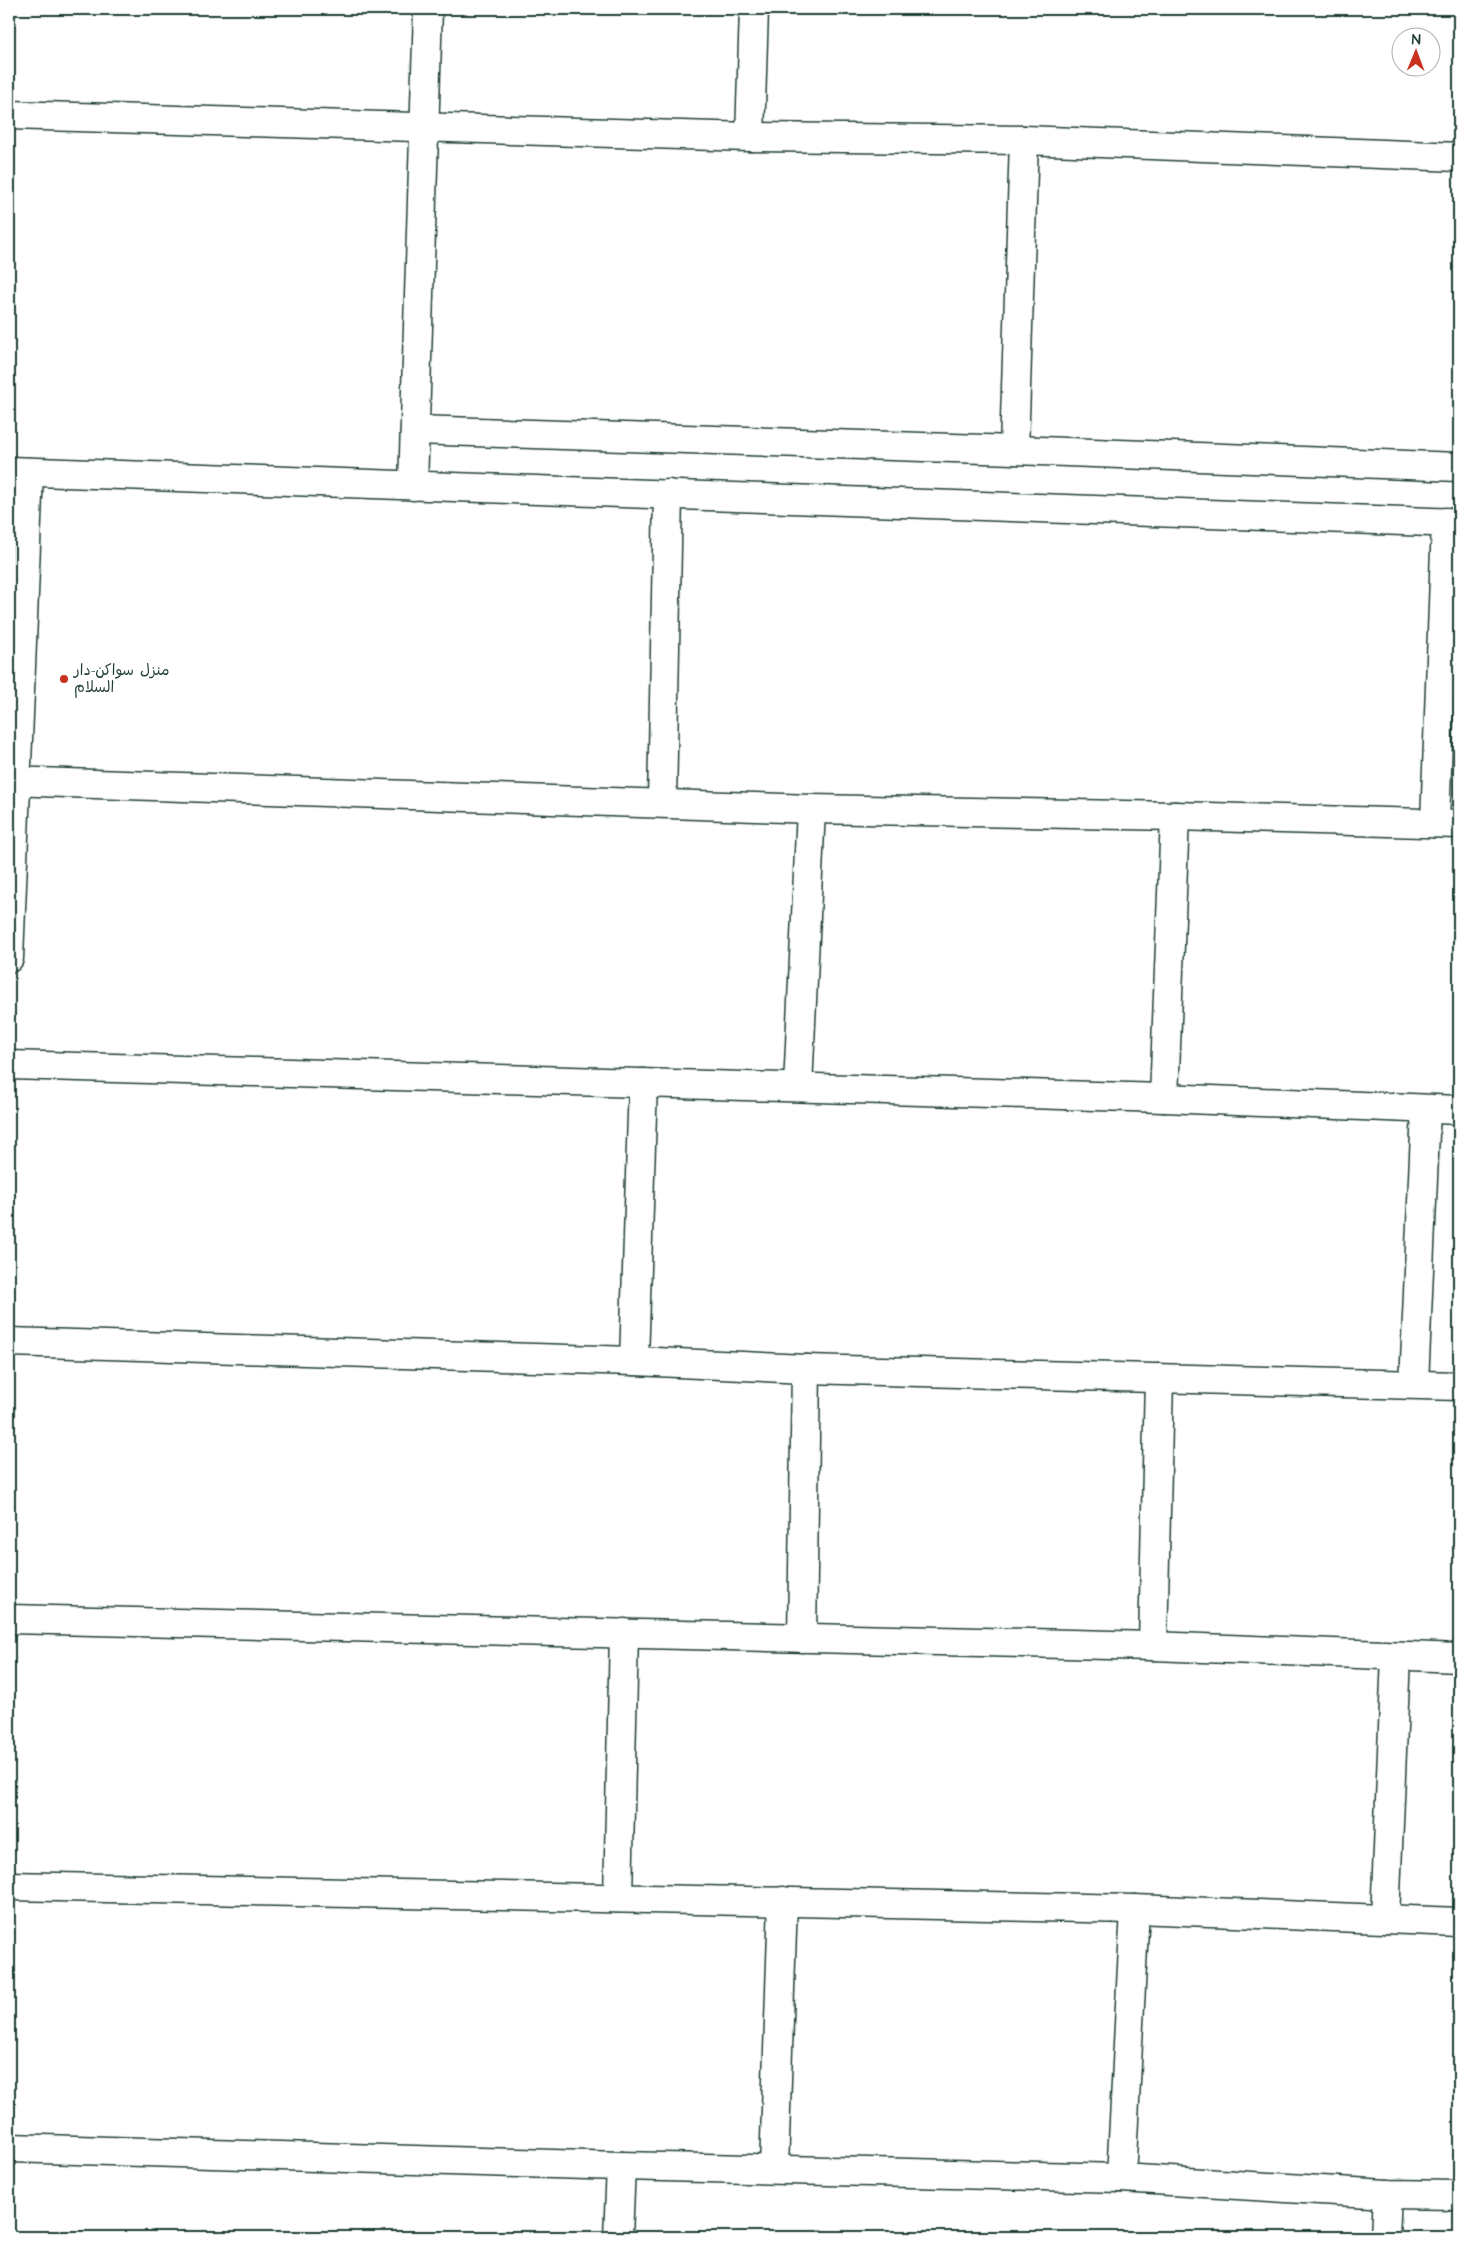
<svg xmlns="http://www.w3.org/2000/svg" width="1468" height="2246" viewBox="0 0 1468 2246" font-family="'Architects Daughter','Playpen Sans Arabic',sans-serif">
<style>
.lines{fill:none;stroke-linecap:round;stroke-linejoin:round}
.street-casing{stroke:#1f3d34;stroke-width:31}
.secondary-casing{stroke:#1f3d34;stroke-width:31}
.street{stroke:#fff;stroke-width:28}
.secondary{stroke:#fff;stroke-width:28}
.poi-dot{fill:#c8321e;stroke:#fff;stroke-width:2}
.labels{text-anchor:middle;stroke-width:4;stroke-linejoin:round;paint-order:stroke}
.poi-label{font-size:15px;fill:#1f3d34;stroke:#fff;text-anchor:start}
</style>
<rect width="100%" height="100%" fill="#fff"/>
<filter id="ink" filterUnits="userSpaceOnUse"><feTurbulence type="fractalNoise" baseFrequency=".02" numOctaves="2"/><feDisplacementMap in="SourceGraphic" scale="10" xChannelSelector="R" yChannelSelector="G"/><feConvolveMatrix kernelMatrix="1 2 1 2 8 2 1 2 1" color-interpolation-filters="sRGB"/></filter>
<g filter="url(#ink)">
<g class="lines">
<defs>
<g id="street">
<path d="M9 115 750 137 1024 140 1459 157"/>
<path d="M750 137 754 9"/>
<path d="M415 430 1014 450 1459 467"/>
<path d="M1014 450 1024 140"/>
<path d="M9 471 1459 523"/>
<path d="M413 486 428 9"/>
<path d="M9 781 811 809 1175 816 1459 824"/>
<path d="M662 803 668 494"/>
<path d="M1435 823 1446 522"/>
<path d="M9 1065 1164 1098 1459 1110"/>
<path d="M798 1087 811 809"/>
<path d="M1164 1098 1175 816"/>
<path d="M9 1342 634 1361 806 1369 1459 1386"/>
<path d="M634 1361 643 1083"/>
<path d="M1414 1384 1426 1110"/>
<path d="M9 1619 1153 1646 1459 1658"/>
<path d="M802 1638 806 1369"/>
<path d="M1153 1646 1159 1378"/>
<path d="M9 1886 1135 1909 1459 1922"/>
<path d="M618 1898 624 1633"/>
<path d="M1385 1919 1396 1656"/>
<path d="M9 2148 621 2166 1121 2178 1387 2194 1459 2195"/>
<path d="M774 2169 783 1901"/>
<path d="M1121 2178 1135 1909"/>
<path d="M618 2237 621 2166"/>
<path d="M1385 2237 1387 2194"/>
</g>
<path id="secondary" d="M9 958 29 472"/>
</defs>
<use href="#street" class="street-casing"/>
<use href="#secondary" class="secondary-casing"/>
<use href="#street" class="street"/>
<use href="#secondary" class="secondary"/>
</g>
</g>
<circle class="poi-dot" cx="64" cy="679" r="5"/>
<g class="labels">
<g class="poi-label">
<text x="74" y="675">منزل سواكن-دار<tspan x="74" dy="17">السلام</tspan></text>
</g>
</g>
<rect width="1468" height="2246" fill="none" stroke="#fff" stroke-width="30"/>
<rect x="15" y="15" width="1438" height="2216" fill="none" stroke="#1f3d34" stroke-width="2" filter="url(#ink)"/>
<g transform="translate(1416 52) rotate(1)"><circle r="24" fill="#ffffff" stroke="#a5b1ae"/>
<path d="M0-4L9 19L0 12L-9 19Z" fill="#c8321e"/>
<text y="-8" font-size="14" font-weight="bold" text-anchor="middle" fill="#1f3d34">N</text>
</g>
</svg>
